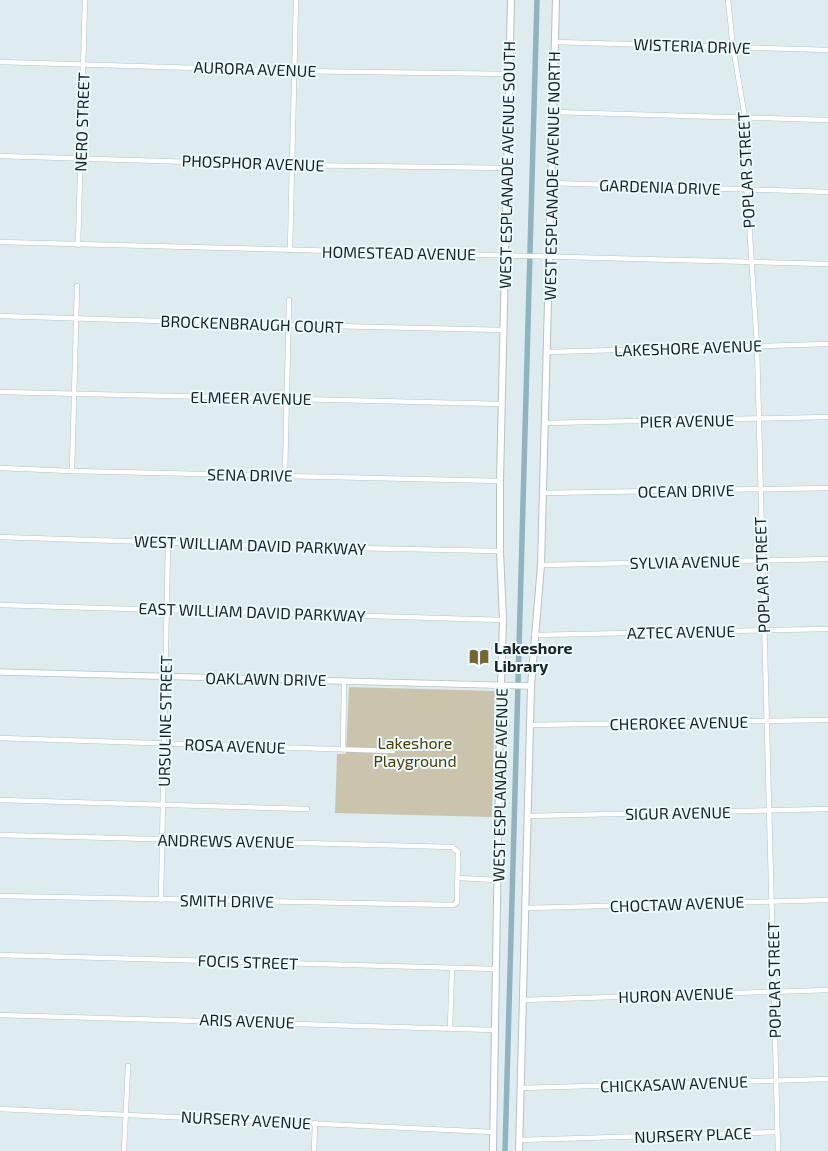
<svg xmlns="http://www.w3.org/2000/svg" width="828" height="1151" viewBox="0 0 828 1151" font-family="'Exo 2',sans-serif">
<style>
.green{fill:#cbc4ac}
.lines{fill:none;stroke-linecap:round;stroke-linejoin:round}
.canal{stroke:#8fb4bf;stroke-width:5.5}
.minor-casing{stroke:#b4c2c6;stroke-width:5.5}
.tertiary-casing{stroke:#b4c2c6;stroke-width:7}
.secondary-casing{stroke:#b4c2c6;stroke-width:8}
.minor{stroke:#fff;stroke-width:4.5}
.tertiary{stroke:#fff;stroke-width:5.5}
.secondary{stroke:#fff;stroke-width:6}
.labels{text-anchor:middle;stroke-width:4;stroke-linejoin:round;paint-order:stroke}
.street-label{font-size:16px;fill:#1b2022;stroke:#ebfafe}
.poi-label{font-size:16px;font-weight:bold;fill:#1b2022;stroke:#ebfafe;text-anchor:start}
.park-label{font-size:16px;fill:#4b3d02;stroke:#ebfafe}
</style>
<rect width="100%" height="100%" fill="#deecf0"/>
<path class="green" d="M349 687 495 691 492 817 335 813 337 754H346Z"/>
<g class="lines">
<path class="canal" d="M505 1151 537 0"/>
<defs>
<g id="minor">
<path d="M728 0 733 47 745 118 747 190 757 346 778 1151"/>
<path d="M555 42 828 50"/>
<path d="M0 62 295 71 509 74"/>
<path d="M554 112 828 120"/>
<path d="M0 156 292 165 507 168"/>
<path d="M552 183 828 192"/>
<path d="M0 242 828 264"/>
<path d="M78 245 85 0"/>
<path d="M290 250 296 0"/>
<path d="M0 316 289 325 504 330"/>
<path d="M547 352 828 344"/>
<path d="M0 392 502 404"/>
<path d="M545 423 828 417"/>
<path d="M0 468 72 471 500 481"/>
<path d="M72 471 77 286"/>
<path d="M285 476 289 300"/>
<path d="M543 493 828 488"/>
<path d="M0 537 305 547 500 551"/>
<path d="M541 565 828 559"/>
<path d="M0 605 503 620"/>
<path d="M534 635 828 629"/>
<path d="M530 725 828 720"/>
<path d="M0 738 393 751"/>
<path d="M343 749 344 681"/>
<path d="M0 800 307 809"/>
<path d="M528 816 828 809"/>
<path d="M0 835 452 847 458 852 457 902 454 905 0 896"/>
<path d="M459 878 498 880"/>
<path d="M161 900 168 543"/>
<path d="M526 908 828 900"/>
<path d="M0 955 496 969"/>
<path d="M523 1000 828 990"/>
<path d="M0 1015 494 1030"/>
<path d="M450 1028 452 968"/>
<path d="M521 1088 828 1079"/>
<path d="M0 1109 493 1132"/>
<path d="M519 1140 777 1132"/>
<path d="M124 1151 128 1066"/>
<path d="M314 1151 315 1123"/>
</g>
<path id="tertiary" d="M0 672 531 686"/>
<g id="secondary">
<path d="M493 1151 500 717 503 620 500 551V481L511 0"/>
<path d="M519 1151 531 686 541 565 556 0"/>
</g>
</defs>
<use href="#minor" class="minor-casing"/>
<use href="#tertiary" class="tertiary-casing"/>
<use href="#secondary" class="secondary-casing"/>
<use href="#minor" class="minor"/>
<use href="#tertiary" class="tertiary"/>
<use href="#secondary" class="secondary"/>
</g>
<defs>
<symbol id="library-bare" viewBox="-9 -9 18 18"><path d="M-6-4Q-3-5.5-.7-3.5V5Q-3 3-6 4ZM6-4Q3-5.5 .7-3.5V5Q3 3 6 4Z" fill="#756634" stroke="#ebfafe" stroke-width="2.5" paint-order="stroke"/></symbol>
</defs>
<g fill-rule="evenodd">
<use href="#library-bare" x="465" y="643" width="28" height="28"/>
</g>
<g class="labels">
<g class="street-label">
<text transform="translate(692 46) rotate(2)" y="6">WISTERIA DRIVE</text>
<text transform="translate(255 69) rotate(2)" y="6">AURORA AVENUE</text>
<text transform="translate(82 122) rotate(-88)" y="6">NERO STREET</text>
<text transform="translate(253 163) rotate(2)" y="6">PHOSPHOR AVENUE</text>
<text transform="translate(507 165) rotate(-89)" y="6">WEST ESPLANADE AVENUE SOUTH</text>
<text transform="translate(746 170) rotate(-93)" y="6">POPLAR STREET</text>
<text transform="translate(552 176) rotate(-89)" y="6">WEST ESPLANADE AVENUE NORTH</text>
<text transform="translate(660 187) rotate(2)" y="6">GARDENIA DRIVE</text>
<text transform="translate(399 253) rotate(1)" y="6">HOMESTEAD AVENUE</text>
<text transform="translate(252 324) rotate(2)" y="6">BROCKENBRAUGH COURT</text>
<text transform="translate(688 348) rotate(-2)" y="6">LAKESHORE AVENUE</text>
<text transform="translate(251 398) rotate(1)" y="6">ELMEER AVENUE</text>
<text transform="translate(687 421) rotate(-1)" y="6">PIER AVENUE</text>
<text transform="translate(250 475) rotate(1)" y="6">SENA DRIVE</text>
<text transform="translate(686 491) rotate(-1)" y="6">OCEAN DRIVE</text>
<text transform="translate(250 545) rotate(2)" y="6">WEST WILLIAM DAVID PARKWAY</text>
<text transform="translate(685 562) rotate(-1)" y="6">SYLVIA AVENUE</text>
<text transform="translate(762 575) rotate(-92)" y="6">POPLAR STREET</text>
<text transform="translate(252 612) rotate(2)" y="6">EAST WILLIAM DAVID PARKWAY</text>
<text transform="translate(681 632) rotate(-1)" y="6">AZTEC AVENUE</text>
<text transform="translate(266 679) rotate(1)" y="6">OAKLAWN DRIVE</text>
<text transform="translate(165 721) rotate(-89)" y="6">URSULINE STREET</text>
<text transform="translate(679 723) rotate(-1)" y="6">CHEROKEE AVENUE</text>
<text transform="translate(235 746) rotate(2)" y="6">ROSA AVENUE</text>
<text transform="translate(500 785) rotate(-89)" y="6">WEST ESPLANADE AVENUE</text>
<text transform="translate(678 813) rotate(-1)" y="6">SIGUR AVENUE</text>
<text transform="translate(226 841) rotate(1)" y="6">ANDREWS AVENUE</text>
<text transform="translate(227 901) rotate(1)" y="6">SMITH DRIVE</text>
<text transform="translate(677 904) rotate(-2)" y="6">CHOCTAW AVENUE</text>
<text transform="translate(248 962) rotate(2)" y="6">FOCIS STREET</text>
<text transform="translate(774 980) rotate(-91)" y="6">POPLAR STREET</text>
<text transform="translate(676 995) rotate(-2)" y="6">HURON AVENUE</text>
<text transform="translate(247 1021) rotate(2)" y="6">ARIS AVENUE</text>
<text transform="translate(674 1084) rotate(-2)" y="6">CHICKASAW AVENUE</text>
<text transform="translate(246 1120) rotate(3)" y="6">NURSERY AVENUE</text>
<text transform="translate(693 1135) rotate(-2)" y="6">NURSERY PLACE</text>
</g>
<g class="poi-label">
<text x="494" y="654">Lakeshore<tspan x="494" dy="18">Library</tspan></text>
</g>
<g class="park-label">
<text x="415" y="749">Lakeshore<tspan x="415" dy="18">Playground</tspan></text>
</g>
</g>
</svg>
